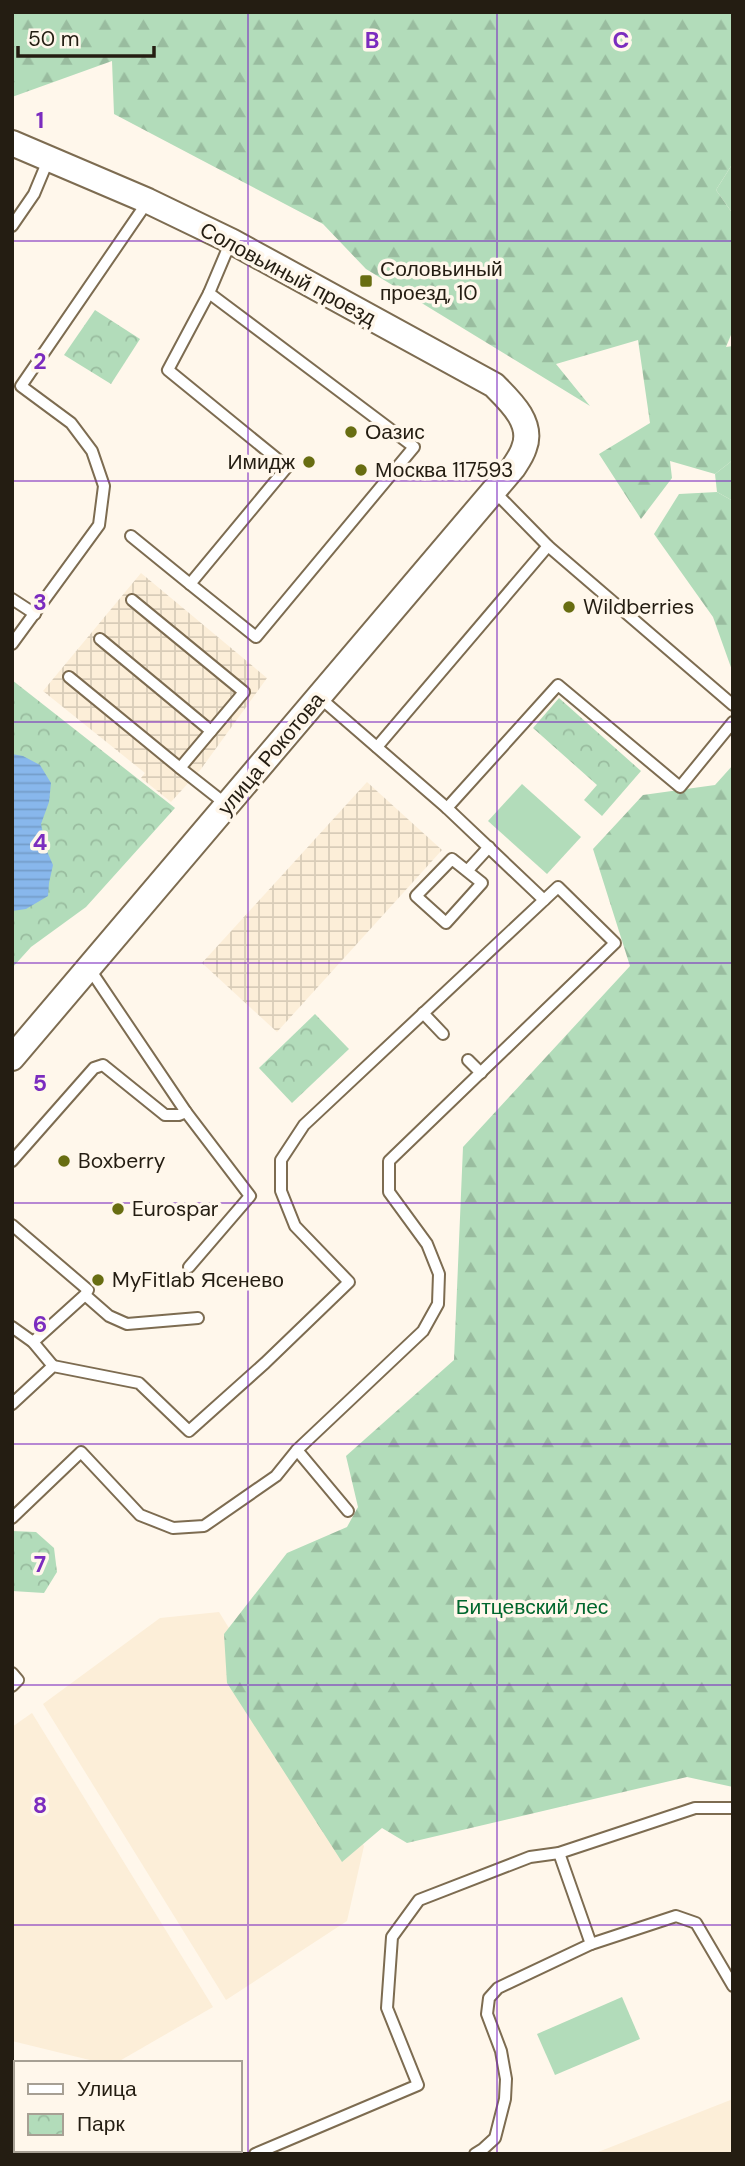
<svg xmlns="http://www.w3.org/2000/svg" width="745" height="2166" viewBox="0 0 745 2166" font-family="'DM Sans',sans-serif">
<style>
.built{fill:#fceed8}
.industrial{fill:url(#industrial-grid)}
.green{fill:#b2dcba}
.forest{fill:url(#forest-firs)}
.park{fill:url(#park-crowns)}
.water{fill:url(#water-rules)}
.lines{fill:none;stroke-linecap:round;stroke-linejoin:round}
.service-casing{stroke:#7d6c51;stroke-width:14}
.tertiary-casing{stroke:#7d6c51;stroke-width:28}
.service{stroke:#fff;stroke-width:10}
.tertiary{stroke:#fff;stroke-width:24}
.grid{fill:none;stroke:#7b2cbf;stroke-width:2;stroke-opacity:0.55}
.poi-dot{fill:#686d11;stroke:#fff7eb;stroke-width:2.5}
.labels{text-anchor:middle;stroke-width:7;stroke-linejoin:round;paint-order:stroke}
.poi-label{font-size:21px;fill:#241d12;stroke:#fff7eb;text-anchor:start}
.street-label{font-size:21px;fill:#241d12;stroke:#fff7eb}
.park-label{font-size:21px;fill:#00662d;stroke:#fff7eb}
.grid-label{font-size:23px;text-anchor:middle;font-weight:bold;fill:#7b2cbf;stroke:#fff7eb;stroke-width:7;stroke-linejoin:round;paint-order:stroke}
</style>
<defs>
<pattern id="industrial-grid" width="8" height="8" patternUnits="userSpaceOnUse" patternTransform="scale(1.75)"><rect width="8" height="8" fill="#fceed8"/><path d="M0 4h8M4 0v8" fill="none" stroke="#d8ccb8"/></pattern>
<pattern id="forest-firs" width="22" height="20" patternUnits="userSpaceOnUse" patternTransform="scale(1.75)"><rect width="22" height="20" fill="#b2dcba"/><path d="M5 1l3.5 6h-7zM16 11l3.5 6h-7z" fill="#99bc9f"/></pattern>
<pattern id="park-crowns" width="20" height="18" patternUnits="userSpaceOnUse" patternTransform="scale(1.75)"><rect width="20" height="18" fill="#b2dcba"/><path d="M2 6a3 3 0 1 1 6 0M12 15a3 3 0 1 1 6 0" fill="none" stroke="#99bc9f"/></pattern>
<pattern id="water-rules" width="6" height="5" patternUnits="userSpaceOnUse" patternTransform="scale(1.75)"><rect width="6" height="5" fill="#88b7ec"/><path d="M0 2.5h6" fill="none" stroke="#759dc9"/></pattern>
</defs>
<rect width="100%" height="100%" fill="#fff7eb"/>
<g class="built">
<path d="M219 1612 364 1846 347 1921 226 2000 43 1704 160 1618Z"/>
<path d="M32 1713 213 2007 116 2063H102L12 2041V1727Z"/>
<path d="M733 2099V2154H593Z"/>
</g>
<g class="industrial">
<path d="M141 573 267 678 201 769 171 802 141 778 145 773 43 691Z"/>
<path d="M367 782 442 850 277 1032 202 963Z"/>
</g>
<g class="green">
<path d="M733 163V214L716 190Z"/>
<path d="M733 460V501L717 492 715 474Z"/>
<path d="M522 784 581 837 547 874 488 821Z"/>
<path d="M622 1997 640 2039 555 2075 537 2034Z"/>
</g>
<g class="forest">
<path d="M12 12H733V163L716 190 733 214V330L726 347 733 346V460L715 474 670 461 672 478 641 519 599 454 650 423 638 340 556 364 590 406 366 269 323 224 114 114 112 61 12 97Z"/>
<path d="M717 492 733 501V673L713 617 654 534 679 494Z"/>
<path d="M733 765V1787L687 1777 407 1843 382 1828 342 1862 227 1683 224 1634 287 1553 347 1527 358 1507 346 1456 454 1360 463 1147 630 966 593 849 643 795 715 785Z"/>
</g>
<g class="park">
<path d="M95 310 140 339 111 384 64 355Z"/>
<path d="M12 680 175 808 86 907 31 947 12 968Z"/>
<path d="M559 698 641 771 602 816 584 800 597 785 533 728Z"/>
<path d="M315 1014 349 1049 292 1103 259 1068Z"/>
<path d="M12 1531 36 1532 54 1548 57 1572 44 1593 12 1591Z"/>
</g>
<path class="water" d="M12 754 23 756 40 765 51 783 49 802 41 824 46 849 53 865 49 883 48 896 26 909 12 911Z"/>
<g class="lines">
<defs>
<g id="service">
<path d="M12 226 34 194 49 158"/>
<path d="M209 293 414 447 256 637 190 584 287 467 168 370Z"/>
<path d="M209 293 231 241"/>
<path d="M494 491 548 546 733 705"/>
<path d="M131 536 190 584"/>
<path d="M12 599 35 614"/>
<path d="M132 600 244 692 180 768 227 805"/>
<path d="M100 639 211 731"/>
<path d="M12 644 99 525 104 486 92 451 71 423 21 386 148 201"/>
<path d="M69 677 180 768"/>
<path d="M319 697 447 808 544 900"/>
<path d="M377 747 548 546"/>
<path d="M447 808 558 685 680 787 733 722"/>
<path d="M467 871 482 883 446 923 416 896 452 859 467 871 489 847"/>
<path d="M89 968 186 1112 250 1196 189 1267"/>
<path d="M423 1013 443 1034"/>
<path d="M468 1060 481 1073"/>
<path d="M12 1161 94 1068 103 1065 165 1115H179L186 1112"/>
<path d="M12 1225 88 1290 85 1295 33 1342"/>
<path d="M85 1295 109 1316 127 1324 198 1318"/>
<path d="M12 1327 33 1342 53 1366"/>
<path d="M12 1404 53 1366 139 1383 189 1431 265 1363 349 1282 295 1226 281 1191V1160L304 1125 558 887 615 943 389 1161V1192L427 1244 439 1274 438 1304 423 1331 297 1450 276 1476 204 1526 173 1528 140 1515 81 1452 12 1518"/>
<path d="M297 1450 348 1511"/>
<path d="M12 1673 18 1680 12 1686"/>
<path d="M559 1853 591 1944"/>
<path d="M12 2085H16"/>
<path d="M88 2150 90 2154"/>
<path d="M255 2154 418 2085 387 2008 392 1937 419 1900 530 1857 559 1853 695 1808H733"/>
<path d="M475 2154 483 2149 495 2138 505 2099 506 2079 501 2051 487 2014 489 1998 498 1988 591 1944 676 1916 696 1923 733 1986"/>
</g>
<path id="tertiary" d="M12 143 148 201 231 241 494 385C510 401 534 423 524 448 522 455 517 462 513 468L12 1058"/>
</defs>
<use href="#service" class="service-casing"/>
<use href="#tertiary" class="tertiary-casing"/>
<use href="#service" class="service"/>
<use href="#tertiary" class="tertiary"/>
</g>
<path class="grid" d="M248 12V2154M497 12V2154M12 241H733M12 481H733M12 722H733M12 963H733M12 1203H733M12 1444H733M12 1685H733M12 1925H733"/>
<g class="poi-dot">
<rect x="359" y="274" width="14" height="14" rx="3.5"/>
<circle cx="351" cy="432" r="7"/>
<circle cx="309" cy="462" r="7"/>
<circle cx="361" cy="470" r="7"/>
<circle cx="569" cy="607" r="7"/>
<circle cx="64" cy="1161" r="7"/>
<circle cx="118" cy="1209" r="7"/>
<circle cx="98" cy="1280" r="7"/>
</g>
<g class="labels">
<g class="poi-label">
<text x="380" y="276">Соловьиный<tspan x="380" dy="24">проезд, 10</tspan></text>
<text x="365" y="439">Оазис</text>
<text x="295" y="469" text-anchor="end">Имидж</text>
<text x="375" y="477">Москва 117593</text>
<text x="583" y="614">Wildberries</text>
<text x="78" y="1168">Boxberry</text>
<text x="132" y="1216">Eurospar</text>
<text x="112" y="1287">MyFitlab Ясенево</text>
</g>
<g class="street-label">
<text transform="translate(288 274) rotate(28)" y="7">Соловьиный проезд</text>
<text transform="translate(271 754) rotate(-50)" y="7">улица Рокотова</text>
</g>
<g class="park-label">
<text x="532" y="1614">Битцевский лес</text>
</g>
</g>
<g class="grid-label">
<text x="372" y="48">B</text>
<text x="621" y="48">C</text>
<text x="40" y="128">1</text>
<text x="40" y="369">2</text>
<text x="40" y="610">3</text>
<text x="40" y="850">4</text>
<text x="40" y="1091">5</text>
<text x="40" y="1332">6</text>
<text x="40" y="1572">7</text>
<text x="40" y="1813">8</text>
</g>
<rect width="745" height="2166" fill="none" stroke="#241d12" stroke-width="28"/>
<rect x="14" y="2061" width="228" height="91" fill="#fff7eb" stroke="#a7a094" stroke-width="2"/>
<rect x="28" y="2084" width="35" height="10" fill="#ffffff" stroke="#a7a094" stroke-width="2"/>
<text x="77" y="2096" font-size="21" fill="#241d12">Улица</text>
<rect x="28" y="2114" width="35" height="21" fill="url(#park-crowns)" stroke="#a7a094" stroke-width="2"/>
<text x="77" y="2131" font-size="21" fill="#241d12">Парк</text>
<path d="M18 46v10h136v-10" fill="none" stroke="#241d12" stroke-width="3.5"/>
<text x="28" y="46" font-size="21" fill="#241d12" stroke="#fff7eb" stroke-width="5" paint-order="stroke">50 m</text>
</svg>
